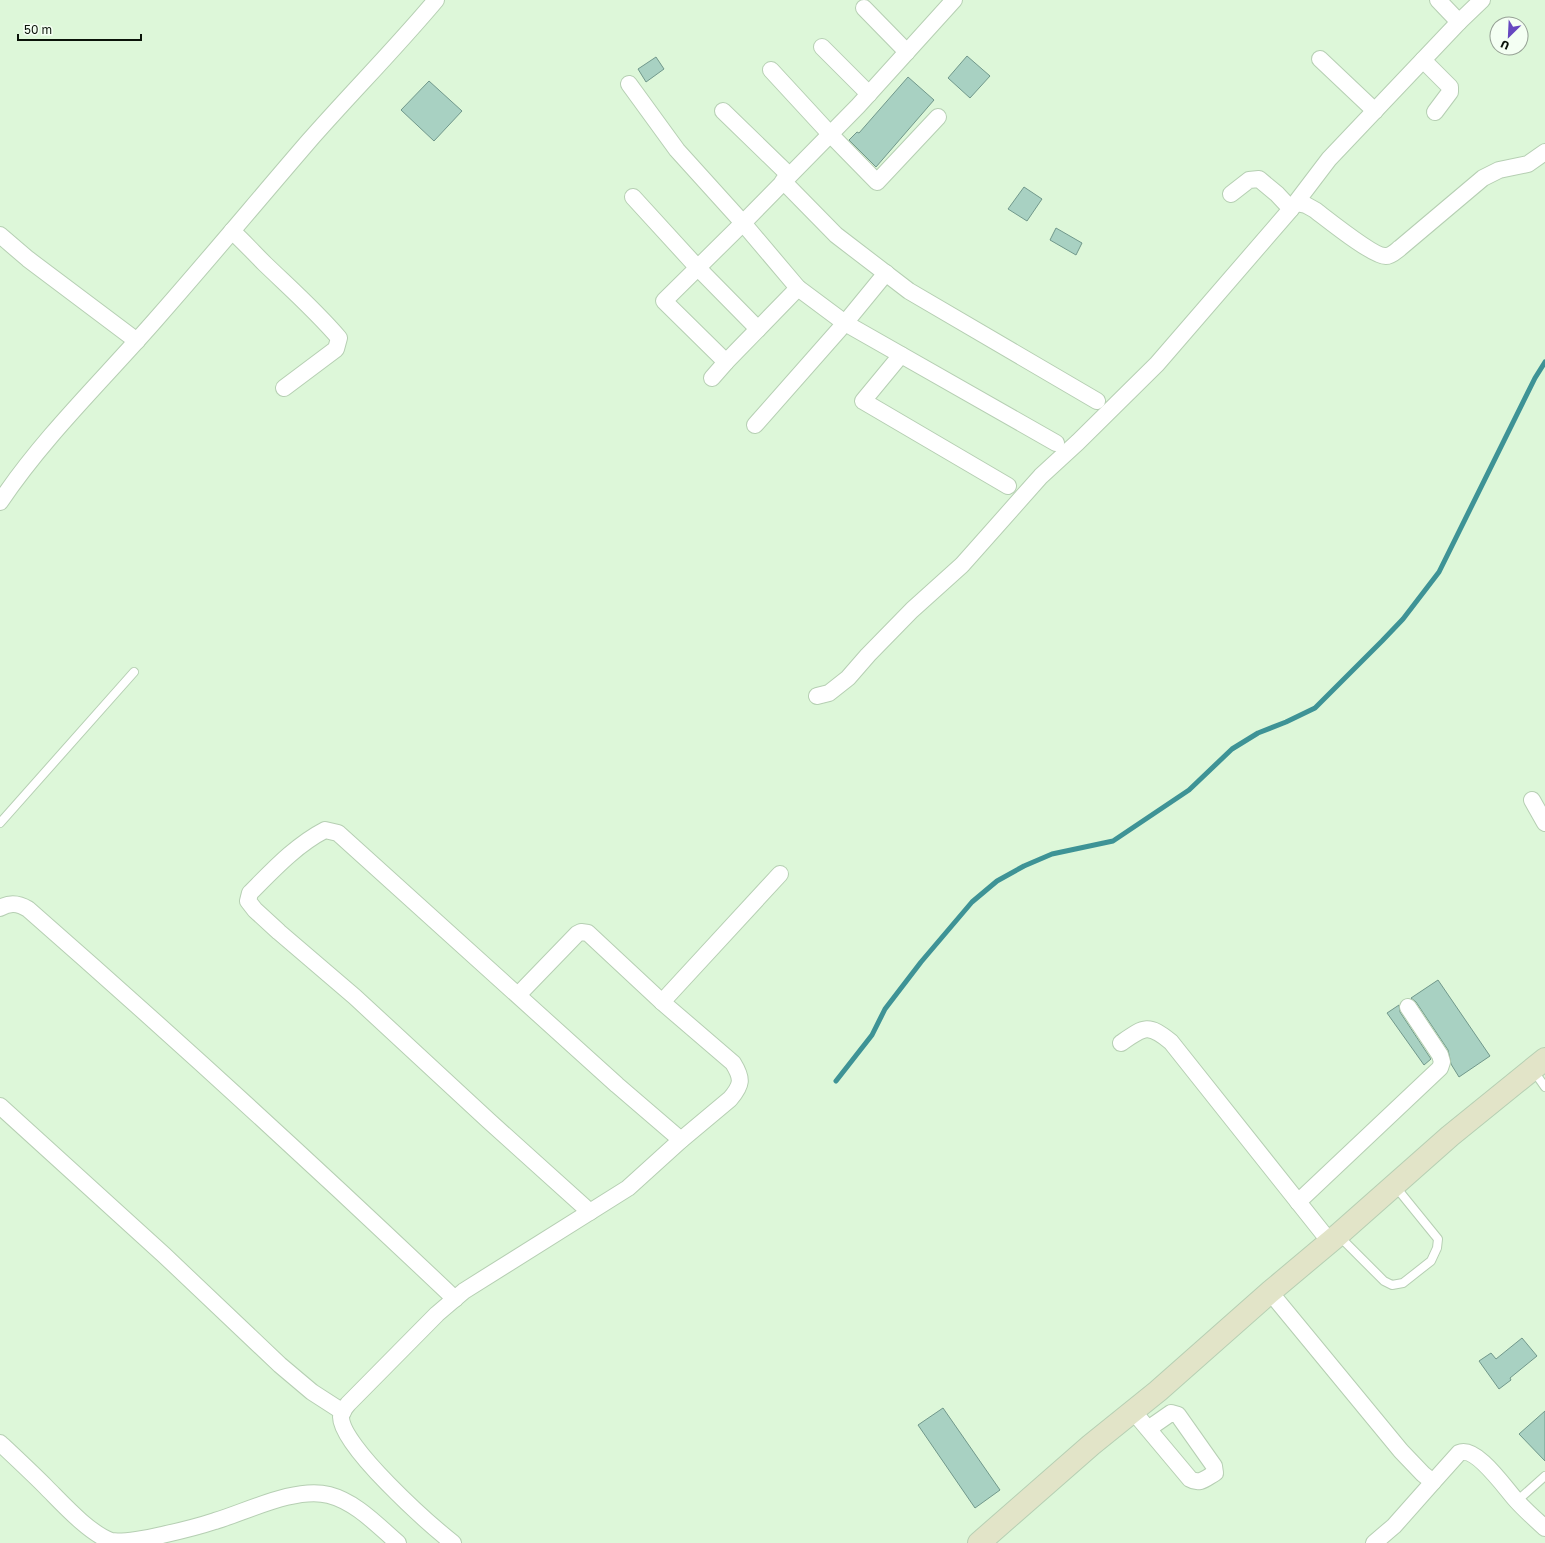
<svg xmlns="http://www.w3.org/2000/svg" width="1545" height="1543" viewBox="0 0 1545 1543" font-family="'Golos Text',sans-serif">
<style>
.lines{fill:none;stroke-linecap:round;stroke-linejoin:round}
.stream{stroke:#3e9396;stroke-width:5}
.building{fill:#a8d1c2;stroke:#71988b}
.lane-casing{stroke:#b6cfb3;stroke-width:10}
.street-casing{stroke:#b6cfb3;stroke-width:18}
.secondary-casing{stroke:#b6cfb3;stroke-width:24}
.lane{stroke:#fff;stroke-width:8}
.street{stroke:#fff;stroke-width:16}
.secondary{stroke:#e2e4c8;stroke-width:22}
</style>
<rect width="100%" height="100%" fill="#ddf7d9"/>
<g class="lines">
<path class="stream" d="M836 1081 872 1035 885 1009 921 962 972 902 997 881 1024 866 1052 854 1113 841 1189 790 1232 749 1258 733 1286 722 1315 708 1382 641 1403 619 1439 572 1535 378 1545 362"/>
</g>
<g class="building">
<path d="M967 56 990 76 970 98 948 78Z"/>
<path d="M656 57 664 69 646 82 638 69Z"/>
<path d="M908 77 934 100 876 167 849 140 857 132 859 133Z"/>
<path d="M429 81 462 111 434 141 401 110Z"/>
<path d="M1024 187 1042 199 1027 221 1008 209Z"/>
<path d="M1056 228 1082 243 1076 255 1050 240Z"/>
<path d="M1438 980 1490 1056 1459 1077 1451 1064 1448 1050 1416 1002 1411 998Z"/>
<path d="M1399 1005 1400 1012 1431 1059 1424 1065 1387 1013Z"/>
<path d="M1522 1338 1537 1356 1510 1378 1511 1380 1499 1389 1479 1361 1491 1353 1496 1359Z"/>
<path d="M943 1408 1000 1490 975 1508 918 1425Z"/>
<path d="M1545 1411V1461L1519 1434Z"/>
</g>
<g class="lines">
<defs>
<g id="lane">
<path d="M0 823 134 672"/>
<path d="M1533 1070 1545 1087"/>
<path d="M1338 1235 1384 1281 1392 1285 1403 1283 1431 1261 1437 1248 1438 1239 1395 1186"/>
<path d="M1517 1501 1545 1476"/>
</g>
<g id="street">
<path d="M1438 0 1459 22"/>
<path d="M864 8 907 52"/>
<path d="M822 47 869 94"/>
<path d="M1320 59 1375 111"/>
<path d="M1423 60 1450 87V92L1435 112"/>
<path d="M771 70 830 134 877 182 938 117"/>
<path d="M629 84 677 150 743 223 798 288 845 323 1056 443"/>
<path d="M723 111 789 175"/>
<path d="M783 181 836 235 909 291 1097 401"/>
<path d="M1231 194 1249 180 1259 179 1277 194 1291 209"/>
<path d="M633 197 697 267 758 329"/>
<path d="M1296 203 1306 205 1315 210C1327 219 1374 257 1386 256 1391 256 1396 251 1400 248L1483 178 1499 170 1528 164 1545 152"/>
<path d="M232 231C244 242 254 253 265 264 290 288 316 311 339 338L336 349 284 388"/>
<path d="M0 235 28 259 137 341"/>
<path d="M901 355 863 401 1008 486"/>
<path d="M726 362 664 301 743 223 858 106 954 0"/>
<path d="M712 378 726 362 798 288"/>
<path d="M755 425 845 323 886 273"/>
<path d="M0 502C45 435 105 378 158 317 209 259 258 200 308 142 350 94 395 49 436 0"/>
<path d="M817 696 829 693 848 678 868 655 912 610 962 565 1041 476 1078 442 1157 364 1291 209 1329 159 1459 22 1482 0"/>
<path d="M1532 800 1545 823"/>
<path d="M0 908C10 902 18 903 28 909 173 1036 315 1166 455 1299"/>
<path d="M662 1002 780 874"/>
<path d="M1121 1043C1144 1027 1148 1023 1171 1042L1330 1242"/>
<path d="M0 1106 164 1255 280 1365 312 1392 343 1412"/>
<path d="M1298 1202 1440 1068 1442 1062 1440 1055 1408 1007"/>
<path d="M590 1212 489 1121 355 997 279 932 255 910 248 901 250 893C273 870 296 845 325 830L338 833 617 1085 681 1140"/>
<path d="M1270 1292 1401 1451 1423 1474 1433 1482 1459 1453C1476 1445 1505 1488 1516 1500 1525 1510 1535 1519 1545 1528"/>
<path d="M1133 1411 1190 1479C1200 1485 1206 1478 1215 1473L1214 1466 1178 1415 1171 1413 1148 1429"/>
<path d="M0 1443C16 1458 31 1472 46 1487 63 1504 89 1533 111 1541 123 1543 150 1538 162 1535 180 1531 197 1527 215 1521 246 1512 296 1486 329 1495 356 1502 377 1525 398 1543"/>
<path d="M453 1543C429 1524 341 1446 341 1417 341 1412 345 1408 348 1404L437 1314 464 1291 628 1188 681 1140 730 1099C742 1085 743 1079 733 1063L662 1002 588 933 581 932 577 934 518 995"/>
<path d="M1374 1543 1394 1526 1433 1482"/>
</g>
<path id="secondary" d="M979 1543 1091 1445 1158 1391 1270 1292 1338 1235 1450 1136 1545 1059"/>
</defs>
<use href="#lane" class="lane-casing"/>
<use href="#street" class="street-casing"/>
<use href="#secondary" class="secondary-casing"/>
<use href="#lane" class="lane"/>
<use href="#street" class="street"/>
<use href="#secondary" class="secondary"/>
</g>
<g transform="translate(1509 36) rotate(204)"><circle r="19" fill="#f4fff3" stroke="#96a195"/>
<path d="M0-3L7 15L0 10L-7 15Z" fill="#6647c0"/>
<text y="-6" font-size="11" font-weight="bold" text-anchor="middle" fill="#0a1309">U</text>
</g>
<path d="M18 34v6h123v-6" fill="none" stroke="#0a1309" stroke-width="2"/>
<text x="24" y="34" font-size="12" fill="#0a1309" stroke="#f4fff3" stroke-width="3" paint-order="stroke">50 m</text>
</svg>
